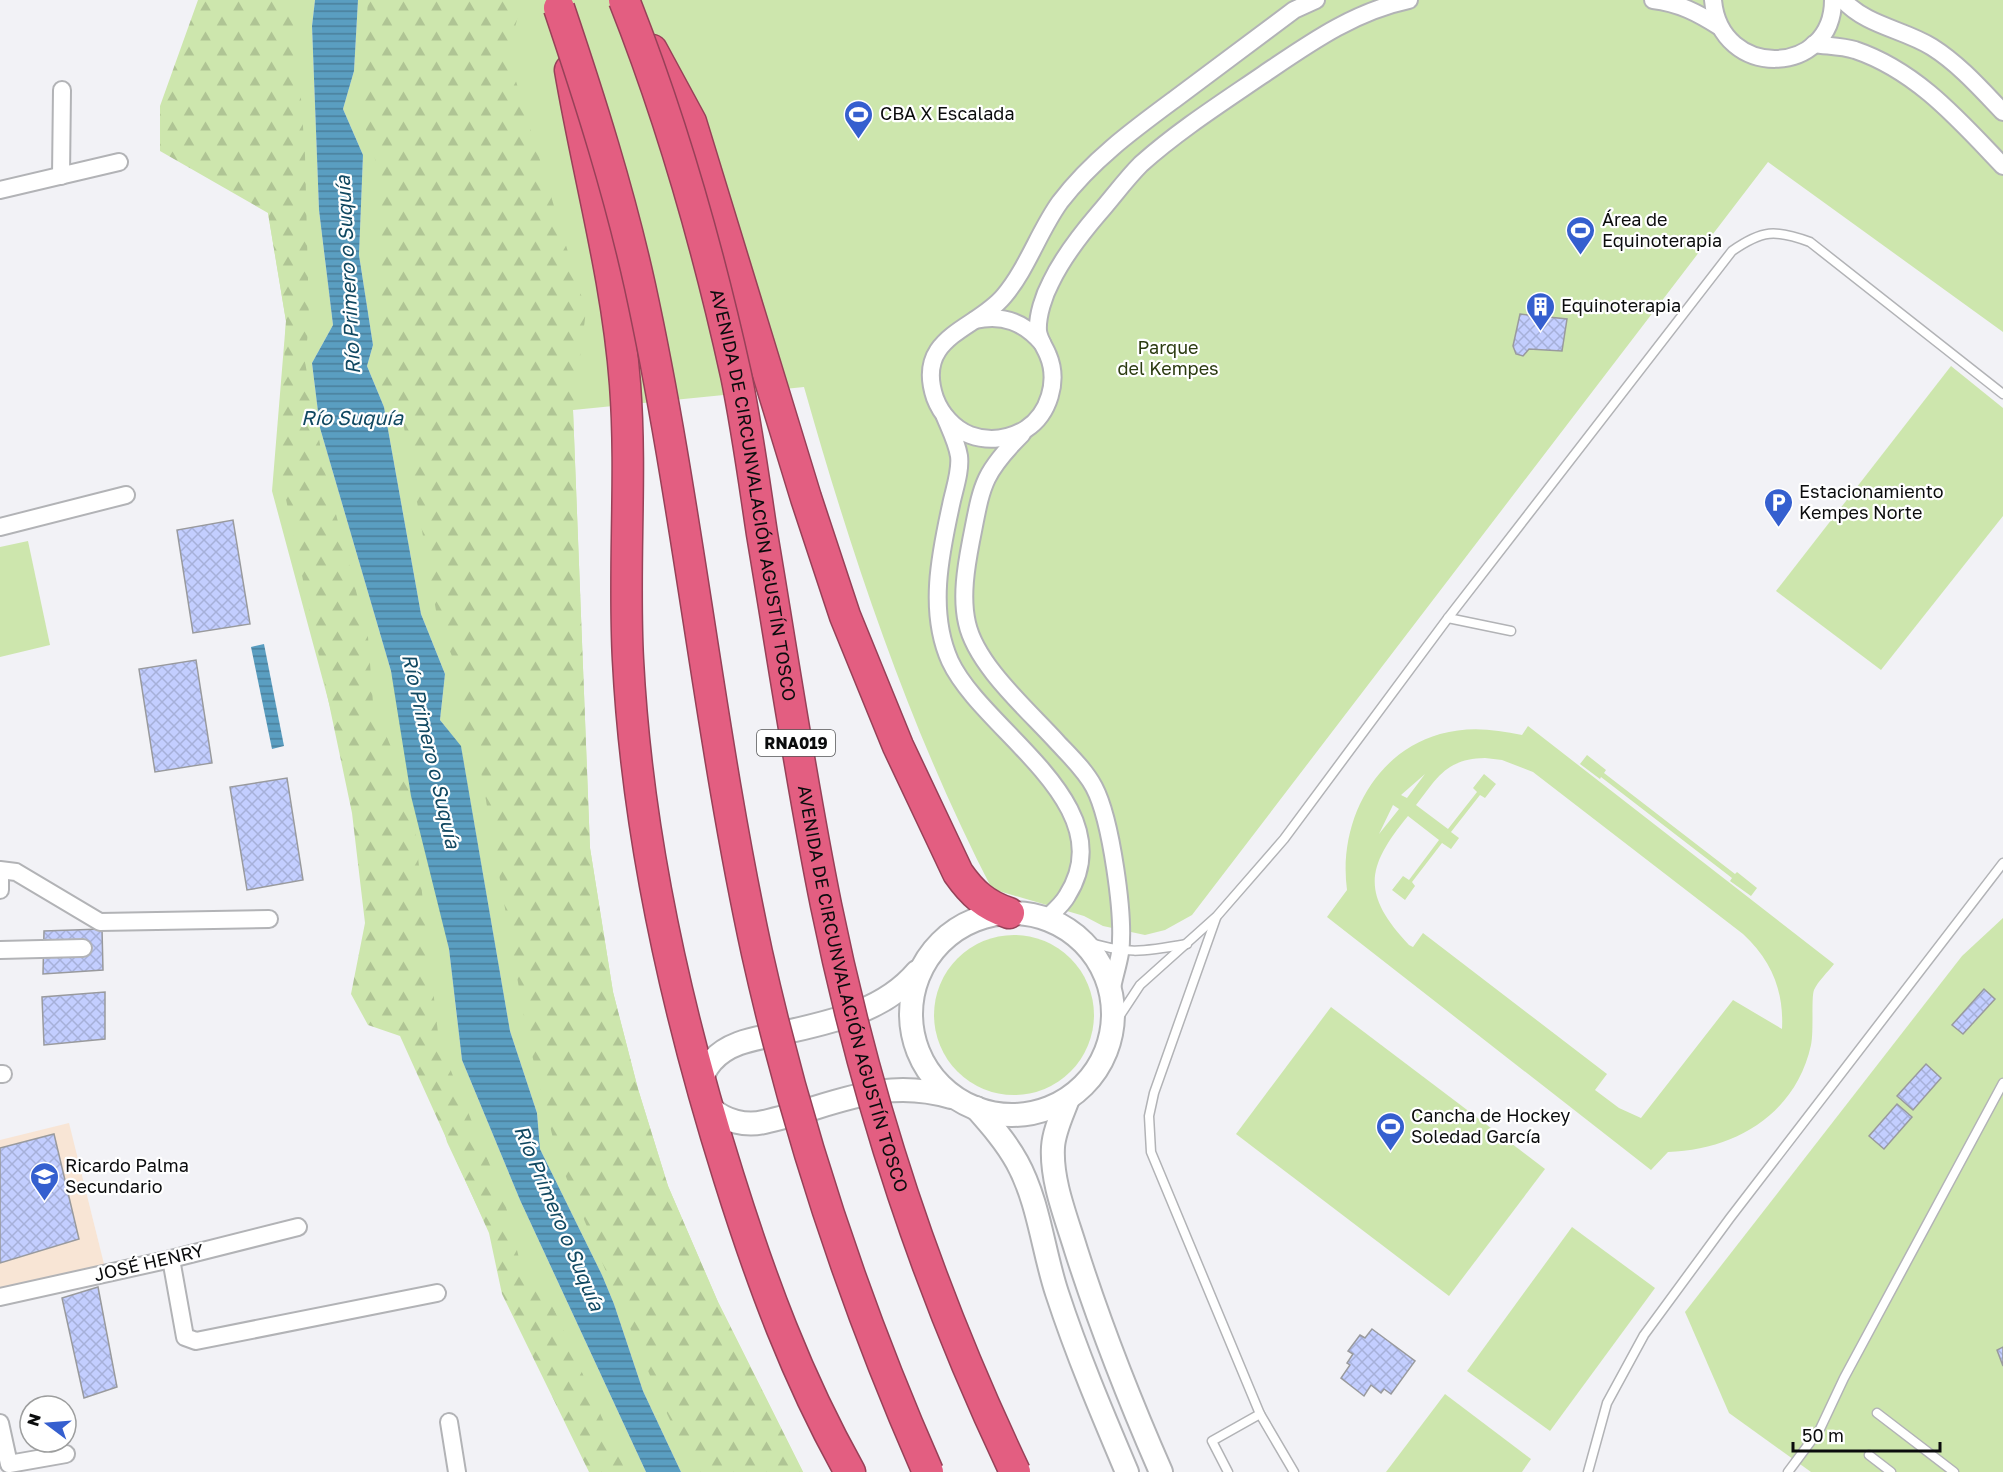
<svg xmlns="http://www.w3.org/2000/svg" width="2003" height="1472" viewBox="0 0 2003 1472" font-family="'Golos Text',sans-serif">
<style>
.education{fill:#f8e5d5}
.green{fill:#cde6ad;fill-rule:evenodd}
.forest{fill:url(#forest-firs)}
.water{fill:url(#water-rules)}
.building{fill:url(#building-cross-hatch);stroke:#999a9d;stroke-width:1.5}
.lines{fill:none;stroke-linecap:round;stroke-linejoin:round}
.lane-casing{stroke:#b2b3b6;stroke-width:11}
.street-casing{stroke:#b2b3b6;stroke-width:20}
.secondary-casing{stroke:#b2b3b6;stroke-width:26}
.highway-casing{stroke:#974158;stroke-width:33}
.lane{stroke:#fff;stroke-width:8}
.street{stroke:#fff;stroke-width:16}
.secondary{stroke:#fff;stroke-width:22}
.highway{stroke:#e35e81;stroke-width:30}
.highway-bridge-casing{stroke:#974158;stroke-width:33;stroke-linecap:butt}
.highway-bridge{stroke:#e35e81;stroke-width:30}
.labels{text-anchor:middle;stroke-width:4.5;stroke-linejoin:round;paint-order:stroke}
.shield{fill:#fff;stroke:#545556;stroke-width:1.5}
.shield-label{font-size:16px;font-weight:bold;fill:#0b0c0d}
.poi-label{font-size:18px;fill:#0b0c0d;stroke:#fff;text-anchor:start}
.park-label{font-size:18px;fill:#2b3b10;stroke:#fff}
.street-label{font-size:18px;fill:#0b0c0d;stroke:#fff}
.water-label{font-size:20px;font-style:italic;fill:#104861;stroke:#fff}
</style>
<defs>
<pattern id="forest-firs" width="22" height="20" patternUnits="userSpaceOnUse" patternTransform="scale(1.5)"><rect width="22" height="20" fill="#cde6ad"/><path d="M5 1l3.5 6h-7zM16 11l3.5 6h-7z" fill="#afc494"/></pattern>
<pattern id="water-rules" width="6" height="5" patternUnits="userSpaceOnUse" patternTransform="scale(1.5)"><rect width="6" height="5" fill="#5a9ec1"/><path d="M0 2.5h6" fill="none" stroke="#497f9b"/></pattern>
<pattern id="building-cross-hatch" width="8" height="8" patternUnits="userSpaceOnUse" patternTransform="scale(1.5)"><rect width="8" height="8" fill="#c3ceff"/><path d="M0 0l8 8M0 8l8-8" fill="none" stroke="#a6b0d9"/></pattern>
</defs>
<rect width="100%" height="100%" fill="#f2f2f6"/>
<path class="education" d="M69 1123 104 1264 0 1291V1140Z"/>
<g class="green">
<path d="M219 0H315L312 26 319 210 333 325 312 363 320 428 391 671 449 949 462 1060 520 1200 646 1472H602L447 1142 272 491 286 321 268 213Z"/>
<path d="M358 0H2003V332L1768 162 1192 915 1165 930 1145 935 1103 926 1084 916 992 889C910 730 853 560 804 387L573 410 590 848 613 992 638 1089 668 1186 718 1302 803 1472H681L643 1391 614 1304 602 1275 540 1149 537 1113 510 1031 461 747 440 720 445 674 421 614 384 407 367 366 373 345 359 255 363 155 343 109 354 71Z"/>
<path d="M1951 366 2003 408V516L1881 670 1776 591Z"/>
<path d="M28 541 50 645 0 657V547Z"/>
<path d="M1528 726 1834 964C1828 972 1818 981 1814 990 1811 998 1814 1031 1811 1045 1796 1114 1735 1150 1668 1152L1651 1170 1327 917 1347 890C1338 824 1373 753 1440 734 1468 726 1494 729 1522 735ZM1485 758 1502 760 1533 772 1743 934C1771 960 1784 990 1782 1029L1733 1000 1641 1118 1619 1108 1595 1090 1607 1074 1423 933 1413 947 1409 945C1361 894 1366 867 1408 816L1439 840 1409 880 1403 876 1392 890 1405 900 1415 886 1412 882 1442 843 1451 849 1459 838 1451 832 1480 795 1485 798 1496 784 1484 774 1473 788 1477 792 1448 829 1416 805C1438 777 1446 759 1485 758ZM1425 774 1407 798 1401 795ZM1393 805 1399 809 1379 834Z"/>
<path d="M1587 755 1606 770 1604 773 1735 874 1737 872 1757 888 1751 896 1730 881 1732 878 1601 777 1600 779 1580 764Z"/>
<path d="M2003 918V1472H1811L1729 1413 1685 1312 1962 956Z"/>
<circle cx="1014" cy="1015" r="80"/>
<path d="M1331 1007 1545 1169 1449 1296 1236 1134Z"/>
<path d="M1572 1227 1655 1288 1550 1431 1467 1371Z"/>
<path d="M1445 1394 1531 1459 1522 1472H1386Z"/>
</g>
<g class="forest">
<path d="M198 0H294L305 155 309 321 305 362 325 472 368 637 373 703 411 796 439 1042 504 1199 519 1258 554 1309 626 1472H589L502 1294 489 1233 400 1036 368 1025 351 994 365 923 352 813 279 466 286 321 268 213 160 151V106Z"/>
<path d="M368 0H522L508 55 586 311 573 410 590 848 613 992 638 1089 668 1186 718 1302 803 1472H695L660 1399 558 1158 528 1039 478 755 458 729 463 683 438 622 402 416 380 388 376 162 360 111Z"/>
</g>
<g class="water">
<path d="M315 0H358L354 71 343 109 363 155 359 255 373 345 367 366 384 407 421 614 445 674 440 720 461 746 510 1031 537 1113 540 1149 602 1275 614 1304 643 1391 681 1472H646L520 1200 462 1060 449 949 411 796 391 671 320 428 312 363 333 325 319 210 312 26Z"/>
<path d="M264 644 284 746 272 749 251 647Z"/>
</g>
<g class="building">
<path d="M1520 314 1567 319 1562 351 1529 349 1523 356 1516 354 1513 346Z"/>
<path d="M233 520 250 624 193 633 177 530Z"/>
<path d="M196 660 212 763 155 772 139 669Z"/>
<path d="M287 778 303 880 247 890 230 787Z"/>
<path d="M102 929 103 970 43 974 44 931Z"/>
<path d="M1984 989 1995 999 1963 1034 1952 1025Z"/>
<path d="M105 992V1039L44 1045 42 997Z"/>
<path d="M1926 1064 1941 1078 1913 1110 1897 1096Z"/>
<path d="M1897 1104 1912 1117 1884 1149 1869 1136Z"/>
<path d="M54 1134 79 1239 0 1263V1148Z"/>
<path d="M98 1287 117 1387 84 1398 62 1298Z"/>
<path d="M1372 1329 1415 1361 1391 1394 1384 1389 1381 1393 1371 1385 1364 1396 1341 1378 1350 1365 1347 1363 1353 1354 1348 1351 1360 1335 1365 1338Z"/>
<path d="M2003 1347V1366L1997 1350Z"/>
</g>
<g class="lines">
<defs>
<g id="lane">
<path d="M1448 618 1511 631"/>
<path d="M1216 918 1154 1093 1149 1116 1151 1152 1260 1414 1294 1472"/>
<path d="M1082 940C1125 955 1143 952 1187 944"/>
<path d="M1115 1023 1140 985 1217 916 1284 839 1448 618 1732 251C1762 230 1775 229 1810 242L2003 394"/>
<path d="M1877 1413 1954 1472"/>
<path d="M1869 1455 1891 1472"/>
<path d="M1228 1472 1212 1441 1260 1414"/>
<path d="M1588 1472 1607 1403 1644 1335 1730 1218 2003 863"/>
<path d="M1788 1472 1820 1429 1844 1378 2003 1083"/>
</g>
<g id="street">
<path d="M1316 0 1294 10C1254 40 1215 69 1175 99 1133 130 1092 160 1060 202 1039 231 1027 269 1004 296 976 330 914 336 935 398 941 414 954 429 970 435 989 442 1009 439 1026 429 1049 414 1059 381 1048 355 1045 347 1039 340 1038 331 1037 316 1044 295 1051 282 1063 257 1081 234 1099 213 1113 197 1126 179 1141 164 1178 131 1220 104 1261 76 1307 45 1352 12 1409 0"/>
<path d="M1653 0C1679 3 1698 13 1720 27"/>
<path d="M1713 0C1720 80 1833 77 1833 0"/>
<path d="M1843 0C1867 26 1903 29 1932 47 1959 64 1981 89 2003 112"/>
<path d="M1814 44C1827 46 1842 46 1855 50 1917 71 1959 120 2003 166"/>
<path d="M61 176 62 90"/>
<path d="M0 190 119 162"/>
<path d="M975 320C1003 314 1024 322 1042 343"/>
<path d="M945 417C950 429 957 443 959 456 961 471 954 490 951 505 940 555 928 612 950 661 983 732 1125 804 1067 896 1062 905 1053 912 1046 919"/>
<path d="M1022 434C981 475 982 486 971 541 966 567 961 597 967 623 976 665 1028 710 1057 742 1070 756 1085 770 1094 787 1111 819 1125 917 1120 953 1118 965 1114 977 1112 988"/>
<path d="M0 527 126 495"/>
<path d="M0 870 16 872 100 922 269 919"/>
<path d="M0 872V890"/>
<path d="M0 950 83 948"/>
<path d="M0 1074H3"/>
<path d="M171 1259 185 1337 196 1341 437 1293"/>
<path d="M0 1297 171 1259 298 1227"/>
<path d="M449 1422 457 1472"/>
<path d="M0 1423 9 1464 66 1454"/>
</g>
<g id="secondary">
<circle cx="1012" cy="1014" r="101"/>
<path d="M917 972C882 1013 829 1022 778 1034 754 1039 729 1042 712 1061 680 1099 727 1131 764 1122 832 1107 880 1076 951 1097"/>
<path d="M1068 1099C1062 1115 1054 1131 1053 1147 1051 1181 1066 1217 1076 1250 1100 1325 1129 1399 1161 1472"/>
<path d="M976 1108C991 1125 1006 1142 1017 1162 1039 1202 1043 1251 1057 1293 1077 1354 1102 1413 1127 1472"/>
</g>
<g id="highway">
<path d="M652 50 691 122 806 498 845 616 898 746 958 873C972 893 985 905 1009 913"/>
<path d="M570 70C588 175 617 278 625 384 632 476 623 568 628 660 637 836 676 1010 729 1178 761 1280 797 1378 850 1472"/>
</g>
</defs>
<use href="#lane" class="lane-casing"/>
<use href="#street" class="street-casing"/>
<use href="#secondary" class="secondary-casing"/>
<use href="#highway" class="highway-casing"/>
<use href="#lane" class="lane"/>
<use href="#street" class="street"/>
<use href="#secondary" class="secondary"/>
<use href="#highway" class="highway"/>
<defs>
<g id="highway-bridge">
<path id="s1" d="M624 0C672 121 708 248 736 375 747 428 754 481 762 534 783 658 801 782 826 905 867 1105 927 1287 1015 1472"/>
<path d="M559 8C590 100 619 191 640 286 688 506 709 732 757 953 797 1132 854 1304 928 1472"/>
</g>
</defs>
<use href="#highway-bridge" class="highway-bridge-casing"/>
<use href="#highway-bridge" class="highway-bridge"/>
</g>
<defs>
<symbol id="stadium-pin" viewBox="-11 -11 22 30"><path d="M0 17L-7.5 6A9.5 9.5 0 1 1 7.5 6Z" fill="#355fcf" stroke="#fff"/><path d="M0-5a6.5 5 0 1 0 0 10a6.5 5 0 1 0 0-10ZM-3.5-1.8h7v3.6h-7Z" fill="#fff"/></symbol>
<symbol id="building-pin" viewBox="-11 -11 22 30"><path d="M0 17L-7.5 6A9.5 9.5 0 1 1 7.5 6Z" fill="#355fcf" stroke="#fff"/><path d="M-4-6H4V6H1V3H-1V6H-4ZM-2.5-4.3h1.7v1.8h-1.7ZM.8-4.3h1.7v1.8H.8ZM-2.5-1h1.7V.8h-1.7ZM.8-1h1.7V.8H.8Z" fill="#fff"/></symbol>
<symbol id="parking-pin" viewBox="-11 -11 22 30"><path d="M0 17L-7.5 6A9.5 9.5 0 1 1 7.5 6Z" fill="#355fcf" stroke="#fff"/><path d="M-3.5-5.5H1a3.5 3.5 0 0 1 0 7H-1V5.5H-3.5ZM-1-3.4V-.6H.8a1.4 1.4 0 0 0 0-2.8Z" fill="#fff"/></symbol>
<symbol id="school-pin" viewBox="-11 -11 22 30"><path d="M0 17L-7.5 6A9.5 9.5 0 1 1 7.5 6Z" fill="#355fcf" stroke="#fff"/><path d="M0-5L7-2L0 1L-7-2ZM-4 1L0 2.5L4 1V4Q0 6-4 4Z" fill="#fff"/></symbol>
</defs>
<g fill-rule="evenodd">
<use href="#stadium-pin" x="842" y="98" width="33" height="45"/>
<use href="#stadium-pin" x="1564" y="214" width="33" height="45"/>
<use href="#building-pin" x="1524" y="290" width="33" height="45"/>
<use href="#parking-pin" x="1762" y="486" width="33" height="45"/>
<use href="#stadium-pin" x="1374" y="1110" width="33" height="45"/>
<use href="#school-pin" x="28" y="1160" width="33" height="45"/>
</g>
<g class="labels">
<rect class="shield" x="757" y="730" width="78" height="26" rx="4.5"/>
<g class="shield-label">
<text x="796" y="749">RNA019</text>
</g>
<g class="poi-label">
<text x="880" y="120">CBA X Escalada</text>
<text x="1602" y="226">Área de<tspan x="1602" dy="21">Equinoterapia</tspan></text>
<text x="1561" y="312">Equinoterapia</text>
<text x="1799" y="498">Estacionamiento<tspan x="1799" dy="21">Kempes Norte</tspan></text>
<text x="1411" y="1122">Cancha de Hockey<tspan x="1411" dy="21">Soledad García</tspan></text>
<text x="65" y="1172">Ricardo Palma<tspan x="65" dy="21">Secundario</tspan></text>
</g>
<g class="park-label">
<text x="1168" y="354">Parque<tspan x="1168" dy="21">del Kempes</tspan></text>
</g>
<g class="street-label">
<text dy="6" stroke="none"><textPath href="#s1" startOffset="513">AVENIDA DE CIRCUNVALACIÓN AGUSTÍN TOSCO</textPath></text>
<text dy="6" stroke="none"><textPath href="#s1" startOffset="1017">AVENIDA DE CIRCUNVALACIÓN AGUSTÍN TOSCO</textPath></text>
<text transform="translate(149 1263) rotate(-13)" y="6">JOSÉ HENRY</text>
</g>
<g class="water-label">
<text transform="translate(348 275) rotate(-93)" y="7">Río Primero o Suquía</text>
<text x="352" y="425">Río Suquía</text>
<text transform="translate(431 751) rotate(77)" y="7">Río Primero o Suquía</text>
<text transform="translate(559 1218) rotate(67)" y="7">Río Primero o Suquía</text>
</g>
</g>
<g transform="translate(48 1424) rotate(286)"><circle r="28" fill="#ffffff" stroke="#9d9e9e" stroke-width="1.5"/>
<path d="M0-4.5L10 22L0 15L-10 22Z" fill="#355fcf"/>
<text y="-9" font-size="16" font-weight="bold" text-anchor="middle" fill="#0b0c0d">N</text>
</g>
<path d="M1793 1442v9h147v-9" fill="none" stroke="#0b0c0d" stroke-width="3"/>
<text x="1802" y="1442" font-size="18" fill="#0b0c0d" stroke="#ffffff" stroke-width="4.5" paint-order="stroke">50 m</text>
</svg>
